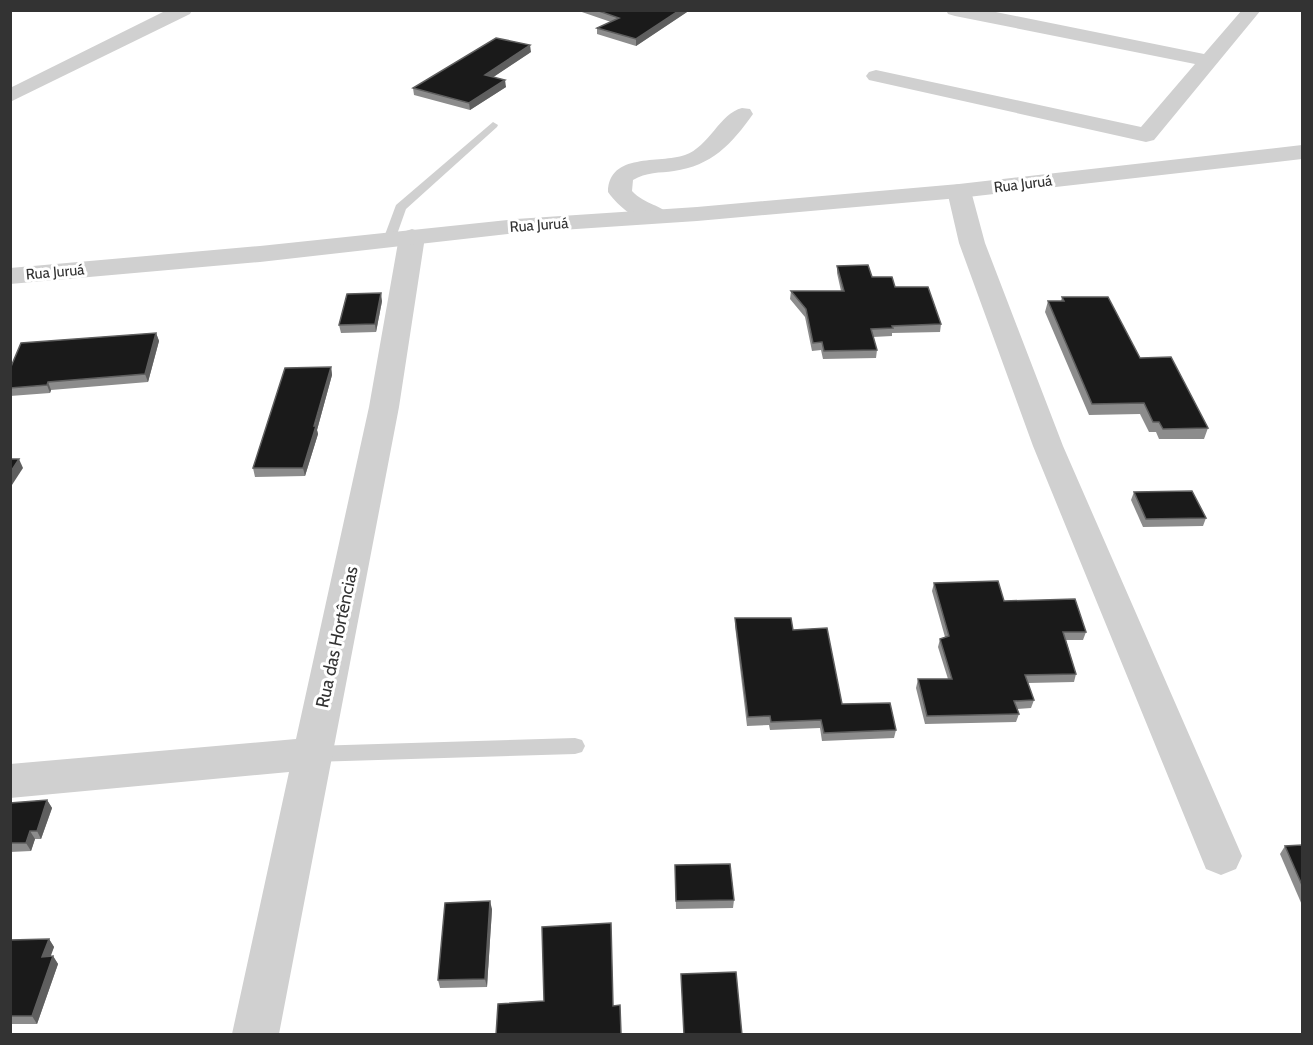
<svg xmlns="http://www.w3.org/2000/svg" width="1313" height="1045" viewBox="0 0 1313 1045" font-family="Cabin,sans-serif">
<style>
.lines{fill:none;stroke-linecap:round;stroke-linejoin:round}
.service{fill:#d0d0d0;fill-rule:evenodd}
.minor{fill:#d0d0d0;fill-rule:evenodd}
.tertiary{fill:#d0d0d0;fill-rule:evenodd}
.wall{fill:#8c8c8c}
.shaded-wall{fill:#5f5f5f}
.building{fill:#1a1a1a;stroke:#5f5f5f;stroke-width:1.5}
.labels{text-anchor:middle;stroke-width:6;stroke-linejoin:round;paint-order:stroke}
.far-street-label{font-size:15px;fill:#333;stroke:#fff}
.street-label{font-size:18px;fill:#333;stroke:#fff}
</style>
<rect width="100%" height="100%" fill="#fff"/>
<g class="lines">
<g class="service">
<path d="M493 122 498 125 497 127 406 209 395 240 389 244 385 243 383 240 396 205Z"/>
<path d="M575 738 582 740 585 746 582 752 575 754 312 762 305 760 302 754 305 748 312 746Z"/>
</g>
<g class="minor">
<path d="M167 10H192L190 14 10 102V88Z"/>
<path d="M946 10H986L1204 54 1242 10H1261L1154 140 1146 142 869 80 866 76 869 72 876 70 1141 127 1195 64 955 16 948 14Z"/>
<path d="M742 108 750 109 753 114C732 144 711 166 674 171 660 173 646 172 633 180L632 191C645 205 663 205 670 216L667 221C643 227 621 210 608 192 609 152 659 164 685 155 709 147 720 113 742 108Z"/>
<path d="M959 184 967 186 971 191 985 243 1063 446 1242 856 1236 869 1221 875 1206 869 1033 446 959 243 947 191 951 186Z"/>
<path d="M412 229 421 232 425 237 399 407 279 1034H232L289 772 10 798V764L296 739 369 407 399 237 403 232Z"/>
</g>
<path class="tertiary" d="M1302 145V159L959 198 697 221 516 233 260 262 10 284V268L260 246 516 219 697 207 959 184Z"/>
</g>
<g class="wall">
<path d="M576 10H690L636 46 597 34V28L611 22Z"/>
<path d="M531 52 493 77 506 87 470 110 414 95 413 88Z"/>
<path d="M837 266 872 277 895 287 941 324 940 332 892 333V336L873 337 877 350 876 358 823 359 821 350 812 351 805 317 790 299 791 291H841L837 273Z"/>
<path d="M1062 297 1140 358 1208 428 1204 439H1159L1156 432H1149L1140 414 1089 415 1045 312 1048 301H1061Z"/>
<path d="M382 301 376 332 341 333 339 325Z"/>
<path d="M156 333 159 341 148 382 51 390 50 393 10 396V369Z"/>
<path d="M331 367 332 375 317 430 318 434 305 476 255 477 253 468Z"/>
<path d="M1134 492 1206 518 1203 526 1143 527 1131 500Z"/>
<path d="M934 583 1004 601 1086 632 1083 640H1066L1076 674 1074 682 1028 683 1034 700 1031 708 1017 709 1019 714 1016 722 925 724 916 688 918 679H948L938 647 940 639 945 637 932 591Z"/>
<path d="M735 618 793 630 842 704 896 730 894 738 822 741 820 728 770 730 769 725 747 726 735 626Z"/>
<path d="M47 800 52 808 41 839H35L31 851 10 852V803Z"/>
<path d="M1302 845V905L1280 854 1285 846Z"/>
<path d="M675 865 734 900 733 908 676 909Z"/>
<path d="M492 909 487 987 440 988 438 980Z"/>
<path d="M49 939 54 947 50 956H53L58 964 37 1024H10V940Z"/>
</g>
<g class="shaded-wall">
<path d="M680 10H690L636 46V39Z"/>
<path d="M530 45 531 52 486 82 485 75Z"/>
<path d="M505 80 506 87 470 110 469 103Z"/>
<path d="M381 293 382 301 376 332 375 324Z"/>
<path d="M156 333 159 341 148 382 145 374Z"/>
<path d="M331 367 332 375 317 430 318 434 305 476 303 468Z"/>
<path d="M48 382 51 390 50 393 47 385Z"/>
<path d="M19 459 23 468 10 488V473Z"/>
<path d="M47 800 52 808 41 839 37 831Z"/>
<path d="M30 831 35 839 31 851 26 843Z"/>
<path d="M490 901 492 909 487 987 485 979Z"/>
<path d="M49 939 54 947 48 964 42 957Z"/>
<path d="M53 956 58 964 37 1024 32 1016Z"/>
</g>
<g class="building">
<path d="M596 10H680L636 39 597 28 619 18Z"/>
<path d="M496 38 530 45 485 75 505 80 469 103 413 88Z"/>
<path d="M868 265 872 277H892L895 287H928L941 324 892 326 893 328 871 329 877 350 824 351 822 342 813 343 806 309 791 291H844L837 266Z"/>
<path d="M381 293 375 324 339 325 347 294Z"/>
<path d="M1062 297H1108L1140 358 1171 357 1208 428 1163 429 1159 422H1153L1144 403 1092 404 1048 301H1064Z"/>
<path d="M156 333 145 374 48 382 47 385 10 388V369L21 343Z"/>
<path d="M331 367 314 426H316L303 468H253L285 368Z"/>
<path d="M10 459H19L10 473Z"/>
<path d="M1192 491 1206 518 1146 519 1134 492Z"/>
<path d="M998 581 1004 601 1075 599 1086 632H1063L1076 674 1025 675 1034 700 1014 701 1019 714 927 716 918 679H952L940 639 949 636 934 583Z"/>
<path d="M735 618H791L793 630 827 628 842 704 890 703 896 730 824 733 821 720 771 722 770 716 748 717Z"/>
<path d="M47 800 37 831H30L26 843H10V803Z"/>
<path d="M1302 845V885L1285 846Z"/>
<path d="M730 864 734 900 676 901 675 865Z"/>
<path d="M490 901 485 979 438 980 445 903Z"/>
<path d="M611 923 613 1006 620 1005 621 1034 496 1035 498 1004 544 1001 542 927Z"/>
<path d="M49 939 42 957 53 956 32 1016H10V940Z"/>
<path d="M736 972 742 1035H684L681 974Z"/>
</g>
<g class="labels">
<g class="far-street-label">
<text transform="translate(1023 184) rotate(-7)" y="5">Rua Juruá</text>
<text transform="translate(539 225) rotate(-4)" y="5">Rua Juruá</text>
<text transform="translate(55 272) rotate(-5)" y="5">Rua Juruá</text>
</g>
<g class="street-label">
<text transform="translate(337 637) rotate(-78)" y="6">Rua das Hortências</text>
</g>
</g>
<rect width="1313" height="1045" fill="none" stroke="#333333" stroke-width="24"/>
</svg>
